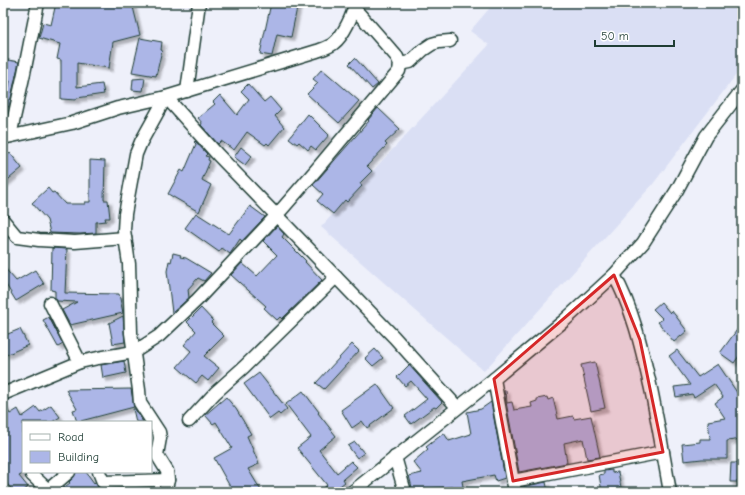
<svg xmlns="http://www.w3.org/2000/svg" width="745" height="495" viewBox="0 0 745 495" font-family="'Comic Neue',sans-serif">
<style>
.built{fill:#dadff4}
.building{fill:#acb6e7;stroke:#1f3d34;filter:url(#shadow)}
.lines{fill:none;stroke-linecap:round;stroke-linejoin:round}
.street-casing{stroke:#1f3d34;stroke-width:15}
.street{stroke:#fff;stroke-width:12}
.marked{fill:#d62828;fill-opacity:0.2;stroke:#d62828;stroke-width:3;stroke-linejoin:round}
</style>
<defs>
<filter id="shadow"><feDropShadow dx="3.5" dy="3.5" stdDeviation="1" flood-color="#0004"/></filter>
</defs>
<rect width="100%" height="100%" fill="#eef0fa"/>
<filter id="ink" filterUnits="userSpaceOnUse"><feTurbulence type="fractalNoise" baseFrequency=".025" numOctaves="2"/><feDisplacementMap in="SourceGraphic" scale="8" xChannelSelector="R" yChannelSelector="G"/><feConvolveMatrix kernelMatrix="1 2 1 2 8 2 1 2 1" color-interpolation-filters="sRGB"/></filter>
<g filter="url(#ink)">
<path class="built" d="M494 3H742V67L653 184 484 371 321 227 489 45 470 31Z"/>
<g class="building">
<path d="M56 3H132L140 35 113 42 109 68 77 63V87L102 84 104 94 77 98 76 100 61 99V60L57 59 60 44 39 38 43 23 51 25Z"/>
<path d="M271 3H298L291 37 277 34 272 56 260 54Z"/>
<path d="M140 38 162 42 161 50H162L156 76 132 72Z"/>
<path d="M355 58 378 84 372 89 349 64Z"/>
<path d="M3 59 19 62 9 107 5 106 10 81 3 80Z"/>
<path d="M322 69 359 101 339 123 307 94 318 83 313 79Z"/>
<path d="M145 78 143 91 132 90 133 79Z"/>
<path d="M248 84 264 102 270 97 281 110 275 116 284 127 269 145 267 143 265 145 247 132 234 150 221 141 218 144 201 125 202 123 198 118 215 104 213 102 220 95 237 115 249 99 241 91Z"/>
<path d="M378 108 400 129 385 143 387 145 367 166 372 171 360 183 362 186 347 202 345 200 333 214 317 201 323 194 313 185 369 121 368 120Z"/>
<path d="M308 114 329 135 316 150 311 146 308 150 299 142 297 144 289 138Z"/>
<path d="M195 141 207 154 205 156 209 157 208 160 210 161 202 180 211 185 199 212 168 194 181 170 184 172 196 144 194 142Z"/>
<path d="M241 147 252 156 245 165 234 157Z"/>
<path d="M10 153 22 168 3 184V159Z"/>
<path d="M90 160 105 161 104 200H108L110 218H105L106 221 96 222V233L80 234 50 233 47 220 32 203 48 188 52 193 54 192 65 204H85V202H90Z"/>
<path d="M250 206 265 217 242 241 240 239 230 254 222 248 219 252 185 228 196 213 229 234Z"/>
<path d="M277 226 284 234 282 237 306 261 305 262 322 280 282 319 280 317 277 320 264 308 266 306 231 275 242 263 257 276 277 255 263 241Z"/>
<path d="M52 248 67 249 65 293 119 294 123 313 70 325 62 310 77 302 57 301 55 298V291L51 290Z"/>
<path d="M173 253 181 255 180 257 186 258 211 273 204 281 198 278 188 289 189 298 172 313 167 271 169 261 171 262Z"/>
<path d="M3 266 16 281 35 270 44 284 16 301 3 280Z"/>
<path d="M661 302 670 313 672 311 687 331 674 342 658 322 663 319 653 309Z"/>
<path d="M201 308 213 321 211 323 224 336 204 356 219 368 208 381 202 376 196 383 177 367 191 351 184 345 196 331 187 322Z"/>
<path d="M123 316 125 342 113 344 109 323Z"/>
<path d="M49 317 63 344 58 347 43 320Z"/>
<path d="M742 323V352L734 363 720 353Z"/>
<path d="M20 329 28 345 6 355 3 348V336Z"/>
<path d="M352 344 359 351 324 389 316 383Z"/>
<path d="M375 349 383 358 373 366 365 358Z"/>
<path d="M677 350 698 377 718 364 742 400V439L727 441V459H702L684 461 682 444 700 442V439H710L708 421 725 418 715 403 723 397 714 384 694 397 692 394 676 397 674 387 690 385 669 356Z"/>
<path d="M124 361 126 373 103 378 101 365Z"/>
<path d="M595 362 605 408 591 411 581 365Z"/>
<path d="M409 365 442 402 436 408 434 407 411 424 405 416 427 399 411 381 405 386 397 377Z"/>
<path d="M259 373 287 409 280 415 278 413 270 419 244 384Z"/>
<path d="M377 384 394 408 367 428 362 421 352 428 341 410Z"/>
<path d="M131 389 134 407 77 422 73 410 77 409 66 390Z"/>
<path d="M506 390 507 403 512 402 514 410 532 407 531 403 537 401V399L547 397 548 400 553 398 558 419 573 416 574 419 591 416 600 457 587 459 583 439 564 443 567 463 519 472 504 391Z"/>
<path d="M303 391 319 412 318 413 336 436 319 450 337 473 351 461 357 467 343 479 345 482 332 492H319L327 485 297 448 311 437 286 404Z"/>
<path d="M226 397 236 409 251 434 247 436 259 464 248 469 262 492H233L214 458 232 448 216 422 213 424 205 415Z"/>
<path d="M491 402 505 478 496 481 494 475 462 481 464 492H454L453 487 424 489 413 491 409 476 422 473 413 462 428 449 426 447 444 433 449 441 471 434 467 412 481 409Z"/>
<path d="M3 403 10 414 18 409 22 417 36 407 40 412 51 405 60 417 52 422H23V474L19 476 28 487 22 492H14L3 479V434L7 431 3 424Z"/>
<path d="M133 409H135L143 422H136Z"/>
<path d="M355 442 364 453 357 458 348 446Z"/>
<path d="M731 463H742V482H730Z"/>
<path d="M612 470V473L618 472 622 492H602L599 475 604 474V471Z"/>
<path d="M76 472H86L94 483 95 482 99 488 103 489 105 492H58L70 483 69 482 74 477Z"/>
<path d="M546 482 548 492H522V487Z"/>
</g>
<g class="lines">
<defs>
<g id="street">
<path d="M400 64 410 62 423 50 432 44 439 42 450 41"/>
<path d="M187 91 199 3"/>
<path d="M10 136 24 73 38 3"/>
<path d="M3 138 72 123 118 108 166 97 317 51C322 49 330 47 334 43 342 37 355 13 354 3"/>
<path d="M3 220 17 237 39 240 75 242 125 238"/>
<path d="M614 275C634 311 642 350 651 389 658 423 664 458 670 492"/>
<path d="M50 303 80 362"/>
<path d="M494 379 515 492"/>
<path d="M3 394 80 362 98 358 134 352 159 336 197 300 276 216 316 170 399 71 400 64 397 57 354 8"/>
<path d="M189 421 215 393 244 367 336 277"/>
<path d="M395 457 405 492"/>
<path d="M99 472 103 482 168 480"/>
<path d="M32 475 48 490 69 472"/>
<path d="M513 481 663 452"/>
<path d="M165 492 168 480 167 471 157 455 160 438 159 432 140 403 139 390 131 333 129 264 124 230 125 214 136 154 141 142 166 97 218 155 394 337 457 407"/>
<path d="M352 492 494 379 565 320 614 275 643 243 677 190 706 136 742 90"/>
</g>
</defs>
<use href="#street" class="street-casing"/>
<use href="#street" class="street"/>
</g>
</g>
<path class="marked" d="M614 275 640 340 663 452 513 481 494 379Z"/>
<rect width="745" height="495" fill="none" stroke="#fff" stroke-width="16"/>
<rect x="8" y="8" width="729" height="479" fill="none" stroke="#1f3d34" stroke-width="1.5" filter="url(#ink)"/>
<rect x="22" y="421" width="130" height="52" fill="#ffffff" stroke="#a5b1ae"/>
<rect x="30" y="434" width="20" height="6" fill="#ffffff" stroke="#a5b1ae"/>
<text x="58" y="441" font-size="12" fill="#1f3d34">Road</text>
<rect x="30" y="451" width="20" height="12" fill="#acb6e7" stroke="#a5b1ae"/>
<text x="58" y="461" font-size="12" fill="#1f3d34">Building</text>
<path d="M595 40v6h79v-6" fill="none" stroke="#1f3d34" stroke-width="2"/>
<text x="601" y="40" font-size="12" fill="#1f3d34" stroke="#ffffff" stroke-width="3" paint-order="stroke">50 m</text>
</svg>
